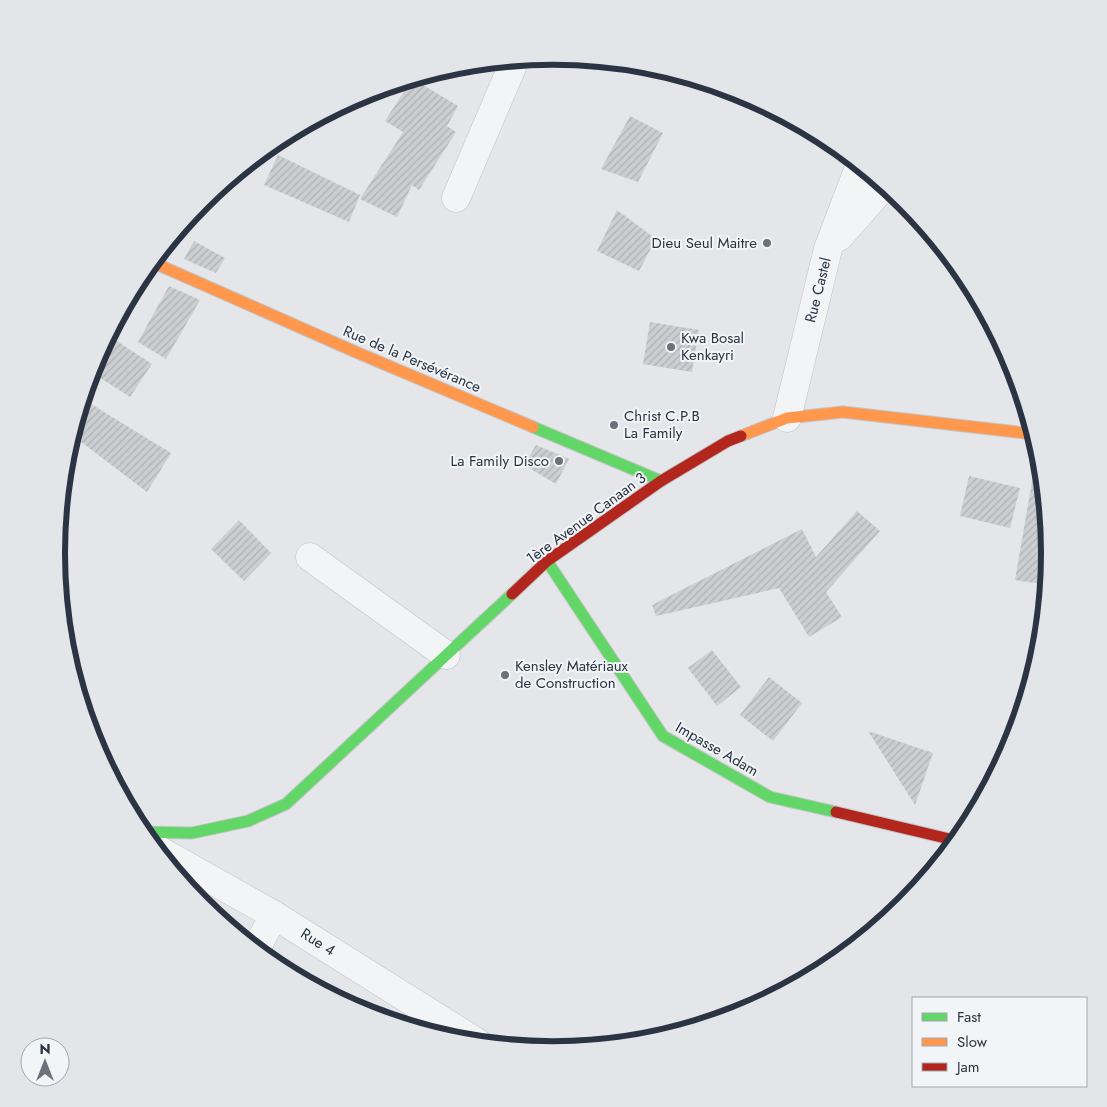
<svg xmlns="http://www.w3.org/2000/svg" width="1107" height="1107" viewBox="0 0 1107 1107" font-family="Jost,sans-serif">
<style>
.building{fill:url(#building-hatch)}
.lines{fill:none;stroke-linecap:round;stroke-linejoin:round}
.street-casing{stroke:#c2c4c7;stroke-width:29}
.fast-casing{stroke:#c2c4c7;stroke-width:13}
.slow-casing{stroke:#c2c4c7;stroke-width:13}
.jam-casing{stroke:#c2c4c7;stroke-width:13}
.street{stroke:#f3f4f6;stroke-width:28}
.fast{stroke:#63d668;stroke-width:11}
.slow{stroke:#ff974d;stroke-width:11}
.jam{stroke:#b3261e;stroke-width:11}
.poi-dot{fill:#6c727c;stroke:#f2f5f8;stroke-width:2}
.labels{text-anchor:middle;stroke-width:4;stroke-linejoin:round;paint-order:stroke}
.poi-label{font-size:15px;fill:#2b3442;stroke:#f2f5f8;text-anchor:start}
.street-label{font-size:15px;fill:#2b3442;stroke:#f2f5f8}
.rim{fill:none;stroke:#2b3442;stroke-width:6}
</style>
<defs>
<pattern id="building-hatch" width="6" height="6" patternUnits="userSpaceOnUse" patternTransform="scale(1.25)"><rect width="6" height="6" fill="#ccced1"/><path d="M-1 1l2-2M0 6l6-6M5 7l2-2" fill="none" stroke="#afb2b5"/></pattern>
</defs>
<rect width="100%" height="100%" fill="#e4e6e9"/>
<g class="building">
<path d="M413 79 458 106 447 126 456 132 419 190 412 185 397 217 360 199 403 132 385 121 403 93Z"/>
<path d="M630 116 663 133 638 182 601 169Z"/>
<path d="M278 155 360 195 349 222 264 185Z"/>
<path d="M617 210 656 239 639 271 597 251Z"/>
<path d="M194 241 225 258 216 273 184 259Z"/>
<path d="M169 286 200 300 166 359 138 342Z"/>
<path d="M650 322 699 330 692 372 643 364Z"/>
<path d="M109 336 152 364 130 397 91 372 94 363Z"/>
<path d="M91 404 171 453 147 492 72 435 75 425Z"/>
<path d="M536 445 569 459 556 484 524 465Z"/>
<path d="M969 476 1020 488 1010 528 960 516Z"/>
<path d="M1033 476H1043L1051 554 1048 585 1015 580Z"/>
<path d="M857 511 880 531 826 592 842 617 809 637 779 588 656 616 652 605 802 529 816 557Z"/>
<path d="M239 520 271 553 244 581 211 549Z"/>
<path d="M712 650 741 687 717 706 688 668Z"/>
<path d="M769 677 802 703 773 741 740 715Z"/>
<path d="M868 731 933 753 915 805Z"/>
</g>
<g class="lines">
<defs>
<g id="street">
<path d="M456 198 515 60"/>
<path d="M839 237 885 185"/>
<path d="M787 418 828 249 860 165"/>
<path d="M310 557 446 655"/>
<path d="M155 848 274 915 478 1043"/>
<path d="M256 949 274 915"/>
</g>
<g id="fast">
<path d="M533 427 661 481"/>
<path d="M547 561 663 736 770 797 836 812"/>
<path d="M142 832 192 833 248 821 286 804 512 594"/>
</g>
<g id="slow">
<path d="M152 262 358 353 533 427"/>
<path d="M741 436 787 418 843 412 1034 434"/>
</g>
<g id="jam">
<path d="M512 594 547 561 661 481 728 441 741 436"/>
<path d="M836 812 958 841"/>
</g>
</defs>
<use href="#street" class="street-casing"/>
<use href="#fast" class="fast-casing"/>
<use href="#slow" class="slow-casing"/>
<use href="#jam" class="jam-casing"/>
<use href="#street" class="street"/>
<use href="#fast" class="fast"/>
<use href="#slow" class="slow"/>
<use href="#jam" class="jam"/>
</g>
<g class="poi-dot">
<circle cx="767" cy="243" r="5"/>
<circle cx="671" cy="347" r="5"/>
<circle cx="614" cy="425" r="5"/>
<circle cx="559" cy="461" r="5"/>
<circle cx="505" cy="675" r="5"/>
</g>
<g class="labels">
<g class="poi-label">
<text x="757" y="248" text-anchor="end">Dieu Seul Maitre</text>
<text x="681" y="343">Kwa Bosal<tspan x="681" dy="17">Kenkayri</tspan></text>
<text x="624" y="421">Christ C.P.B<tspan x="624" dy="17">La Family</tspan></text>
<text x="549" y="466" text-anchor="end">La Family Disco</text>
<text x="515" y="671">Kensley Matériaux<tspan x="515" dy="17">de Construction</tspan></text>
</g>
<g class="street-label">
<text transform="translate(818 290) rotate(-76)" y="5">Rue Castel</text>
<text transform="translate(412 359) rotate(23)" y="5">Rue de la Persévérance</text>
<text transform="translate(586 518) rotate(-36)" y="5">1ère Avenue Canaan 3</text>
<text transform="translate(717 749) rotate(30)" y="5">Impasse Adam</text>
<text transform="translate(318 942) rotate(32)" y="5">Rue 4</text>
</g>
</g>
<path d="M0 0H1107V1107H0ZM65 553a488 488 0 1 1 976 0a488 488 0 1 1-976 0Z" fill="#e2e6e9" fill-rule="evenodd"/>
<path class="rim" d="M65 553a488 488 0 1 1 976 0a488 488 0 1 1-976 0Z"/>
<rect x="912" y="997" width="175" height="90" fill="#f2f5f8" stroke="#a2a8af"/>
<rect x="922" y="1013" width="25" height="8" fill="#63d668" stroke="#a2a8af"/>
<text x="957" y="1022" font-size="15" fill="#2b3442">Fast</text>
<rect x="922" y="1038" width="25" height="8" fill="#ff974d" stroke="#a2a8af"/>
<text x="957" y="1047" font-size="15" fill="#2b3442">Slow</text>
<rect x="922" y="1063" width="25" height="8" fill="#b3261e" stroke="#a2a8af"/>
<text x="957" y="1072" font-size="15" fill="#2b3442">Jam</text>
<g transform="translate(45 1062)"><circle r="24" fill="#f2f5f8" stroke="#a2a8af"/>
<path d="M0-4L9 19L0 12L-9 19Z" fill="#6c727c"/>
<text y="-8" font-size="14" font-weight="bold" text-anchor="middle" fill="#2b3442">N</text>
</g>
</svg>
